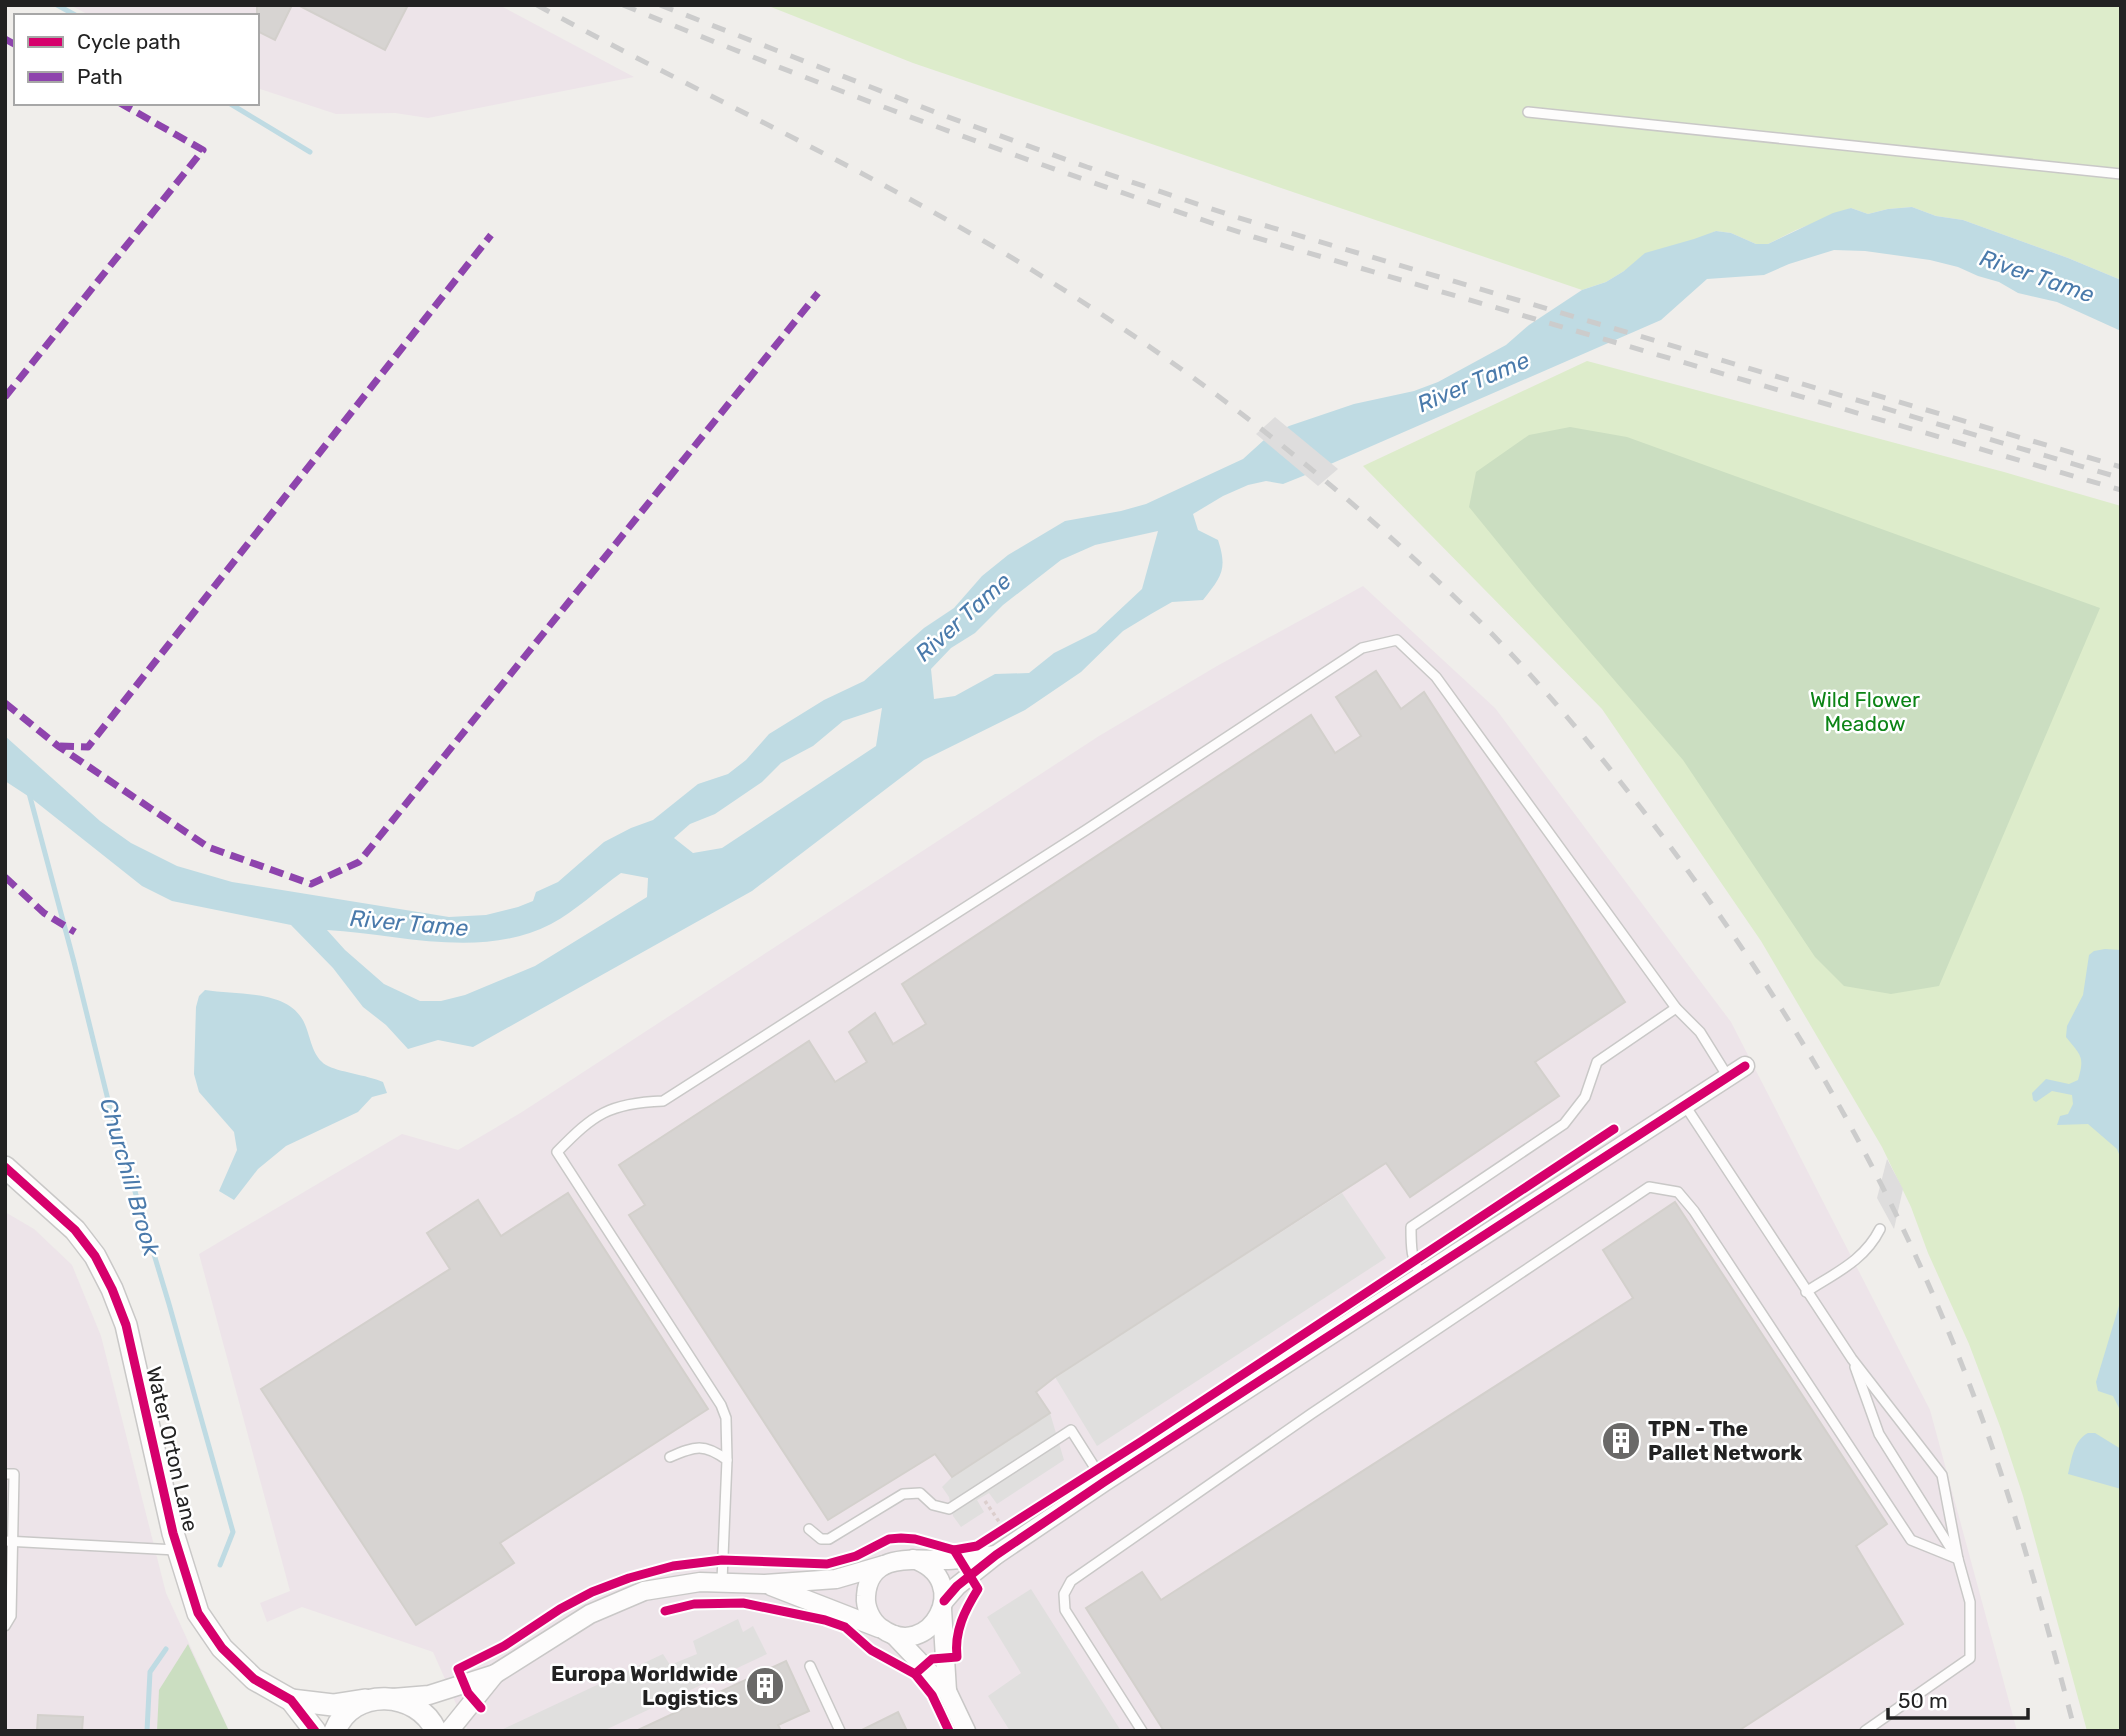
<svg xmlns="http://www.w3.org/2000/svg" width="2126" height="1736" viewBox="0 0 2126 1736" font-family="Rubik,sans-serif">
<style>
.industrial{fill:#ede4e9}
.grass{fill:#ddeccb}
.forest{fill:#cbdec1}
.parking{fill:#e0dfde}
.water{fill:#bfdbe3;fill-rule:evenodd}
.pier{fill:#dedddd}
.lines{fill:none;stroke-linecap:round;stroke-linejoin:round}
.stream{stroke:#bfdbe3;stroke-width:5}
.building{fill:#d7d4d2;stroke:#d3d0cc;stroke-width:2}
.service-casing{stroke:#c9c8c7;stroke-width:12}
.minor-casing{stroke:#c9c8c7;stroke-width:21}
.tertiary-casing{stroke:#c9c8c7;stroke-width:24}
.path{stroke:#dccecd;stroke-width:3.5;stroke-dasharray:3.5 3.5;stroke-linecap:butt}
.service{stroke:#fdfcfc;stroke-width:9}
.minor{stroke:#fdfcfc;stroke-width:18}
.tertiary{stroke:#fdfcfc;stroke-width:21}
.rail{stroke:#ccc;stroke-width:5;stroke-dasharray:14 14;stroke-linecap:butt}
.quiet{stroke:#8e44ad;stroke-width:7;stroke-dasharray:14 7;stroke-linecap:butt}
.cycleway-casing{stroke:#fff;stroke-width:13}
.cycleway{stroke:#d6006c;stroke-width:9}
.labels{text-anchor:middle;stroke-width:5;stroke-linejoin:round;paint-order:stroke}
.park-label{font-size:21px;fill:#0c8416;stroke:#fff}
.poi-label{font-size:21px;font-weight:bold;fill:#222;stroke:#fff;text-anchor:start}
.street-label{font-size:21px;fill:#222;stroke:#fff}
.water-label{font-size:23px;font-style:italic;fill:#4a7aab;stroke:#fff}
</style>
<rect width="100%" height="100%" fill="#f0eeeb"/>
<g class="industrial">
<path d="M70 5H499L634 77 428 118 395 113 336 114 257 88V16H91Z"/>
<path d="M1363 586 1495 708 1731 1022 1930 1410 2017 1731H468L433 1652 302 1607 267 1622 260 1603 290 1591 199 1254 402 1134 458 1150 522 1112 1099 736 1217 666Z"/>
<path d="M5 1212 34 1229 72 1265 101 1336 166 1593 229 1731H5Z"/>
</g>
<g class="grass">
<path d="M766 5H2121V280L2068 258 1963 220 1936 216 1912 207 1888 209 1868 214 1851 208 1796 230 1768 244H1756L1731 233 1716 231 1624 271 1606 282 1582 290 913 63Z"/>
<path d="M1587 361 2004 472 2121 506V1731H2087L2023 1496 2001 1429 1969 1344 1928 1253 1911 1207 1882 1147 1761 941 1602 709 1363 466Z"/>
</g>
<g class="forest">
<path d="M1570 427 1627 437 2100 608 1939 986 1891 994 1844 986 1815 957 1683 760 1535 588 1469 507 1476 472 1529 435Z"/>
<path d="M188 1644 229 1731H157L159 1690Z"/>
</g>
<g class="parking">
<path d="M1342 1193 1386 1258 1097 1446 1055 1377Z"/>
<path d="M1050 1413 1064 1460 997 1504 989 1493 977 1500 984 1512 961 1527 953 1516 949 1497 942 1487 952 1477Z"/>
<path d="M1031 1589 1121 1731H1010L988 1696 1021 1673 987 1617Z"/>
<path d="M738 1619 743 1632 753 1626 767 1654 603 1731H499L663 1654 670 1665 697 1654 693 1641Z"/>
</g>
<g class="water">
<path d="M1912 207 1936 216 1963 220 2068 258 2121 280V331L2057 302 2018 293 1999 282 1978 276 1958 267 1930 260 1865 251 1834 250 1789 264 1764 275 1707 279 1661 320 1303 476 1283 484 1266 481 1248 485 1223 496 1193 514 1198 530 1218 540C1228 570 1221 577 1203 600L1172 602 1151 614 1123 631 1081 672 1025 710 924 760 752 891 473 1047 438 1040 408 1049 386 1025 363 1007 333 968 291 925 172 901 142 886 31 798 5 781V736L100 821 131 843 177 866 232 882 449 917 486 915 518 907 533 901 536 892 558 882 604 842 631 828 653 820 698 784 728 774 746 760 769 734 824 700 864 681 924 628 954 608 982 576 1008 555 1065 521 1121 511 1146 504 1243 459 1264 440 1289 426 1354 404 1414 391 1438 382 1506 345 1529 325 1582 290 1606 282 1624 271 1645 253 1694 239 1716 231 1731 233 1756 244H1768L1833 213 1851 208 1868 214 1888 209ZM1158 531 1142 589 1096 632 1054 653 1029 673 995 674 955 696 934 699 931 669 951 648 975 633 1003 605 1061 560 1095 545ZM882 708 876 746 722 848 693 853 674 838 690 824 715 814 762 782 781 763 813 746 843 721ZM621 873 648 878 647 897 535 966 465 995 441 1001H420L384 984 345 950 327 930C399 934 481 960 551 924 576 911 598 889 621 873Z"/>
<path d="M2105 949 2121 950V1159L2117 1149 2088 1124 2057 1125 2060 1116 2068 1114 2073 1104 2072 1095 2052 1091 2036 1102 2033 1100 2032 1093 2046 1079 2069 1084 2078 1080C2085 1056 2081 1056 2066 1037L2067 1026 2083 995 2089 955 2094 951Z"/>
<path d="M205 990C239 996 292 988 306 1027 311 1040 313 1057 326 1065 338 1072 367 1075 383 1082L387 1093 372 1097 358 1112 286 1146 258 1169 234 1200 219 1191 237 1150 234 1132 199 1092 194 1074 196 1007 199 996Z"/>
<path d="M2121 1299V1412L2113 1396 2098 1391 2096 1382Z"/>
<path d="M2088 1433H2095L2121 1449V1489L2068 1474C2072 1459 2073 1441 2088 1433Z"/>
</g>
<g class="pier">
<path d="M1275 417 1338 469 1318 486 1256 434Z"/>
<path d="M1887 1159 1903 1189 1894 1229 1877 1198Z"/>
</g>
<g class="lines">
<g class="stream">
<path d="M57 5 77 16"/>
<path d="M229 103 310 152"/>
<path d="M29 793 74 962 111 1112 169 1304 233 1532 220 1565"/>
<path d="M147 1731 150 1672 166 1649"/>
</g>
</g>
<g class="building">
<path d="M257 5H292L275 40 257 31Z"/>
<path d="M298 5H408L385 50Z"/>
<path d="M1376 671 1401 709 1424 692 1625 1002 1535 1062 1559 1096 1410 1197 1386 1163 1055 1377 1036 1392 1050 1413 952 1477 935 1454 828 1520 629 1215 645 1205 619 1165 809 1041 835 1082 867 1062 849 1032 875 1013 893 1044 926 1024 902 984 1311 715 1335 753 1361 736 1336 697Z"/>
<path d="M568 1193 708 1409 500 1543 514 1563 416 1625 261 1389 450 1269 427 1233 478 1200 501 1236Z"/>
<path d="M1675 1202 1887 1524 1856 1546 1903 1624 1738 1731H1164L1086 1608 1142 1572 1161 1600 1633 1298 1603 1250Z"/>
<path d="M786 1661 809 1711 778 1725 781 1731H636Z"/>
<path d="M898 1712 907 1731H860Z"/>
<path d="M38 1715 83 1717 82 1731H37Z"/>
</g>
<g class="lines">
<defs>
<g id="service">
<path d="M1528 112 2121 174"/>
<path d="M1686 1107 1852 1359 1942 1475 1958 1559 1970 1602V1658L1865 1731"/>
<path d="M1422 1277C1411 1260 1411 1247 1411 1227L1564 1124 1585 1097 1597 1062 1676 1008"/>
<path d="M1806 1292C1835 1273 1864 1261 1880 1229"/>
<path d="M1855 1367 1879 1434 1955 1555"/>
<path d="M670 1457C695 1446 704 1443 727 1460L722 1581"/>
<path d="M727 1460 726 1418 721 1405 557 1152C594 1114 609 1103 663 1101L1086 830 1362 648 1397 640 1436 677 1676 1008 1700 1032 1728 1077"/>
<path d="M5 1474H14L11 1616 5 1626"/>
<path d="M809 1529 821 1539H829L903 1494 920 1493 933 1505 949 1509 1071 1430 1104 1482"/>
<path d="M5 1541 176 1550"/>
<path d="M810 1666 840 1731"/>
<path d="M1142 1731 1065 1610 1064 1594 1071 1581 1311 1414 1649 1187 1678 1192 1694 1211 1911 1540 1958 1559"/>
</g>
<g id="minor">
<path d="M913 1559C976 1580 929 1664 881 1628 871 1621 865 1607 866 1596 869 1550 918 1561 948 1560 964 1559 980 1557 996 1555"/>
<path d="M771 1586 879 1628"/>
<path d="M944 1601 957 1586 996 1555 1104 1482 1745 1066"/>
<path d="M942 1609 947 1691"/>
<path d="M894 1635 947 1691 966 1731"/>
<path d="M393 1698 429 1695 495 1674 590 1614 644 1591 700 1582 765 1584 836 1579 884 1565"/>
<path d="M449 1731 495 1674"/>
</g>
<g id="tertiary">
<path d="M5 1167 75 1230 95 1256 112 1289 126 1325 173 1533 198 1613 222 1648 254 1679 291 1700 315 1731"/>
<path d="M291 1700 333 1705 365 1700"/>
<path d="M335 1731C352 1686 418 1690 436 1731"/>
</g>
</defs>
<use href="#service" class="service-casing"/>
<use href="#minor" class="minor-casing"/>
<use href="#tertiary" class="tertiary-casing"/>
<path class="path" d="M985 1501 1004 1529"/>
<use href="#service" class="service"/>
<use href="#minor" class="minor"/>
<use href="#tertiary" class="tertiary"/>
<g class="rail">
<path d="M537 5C707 98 885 177 1048 280 1199 374 1339 484 1466 608 1529 669 1587 739 1641 808 1764 968 1870 1140 1947 1328 2002 1459 2039 1594 2075 1731"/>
<path d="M623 5C831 90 1041 167 1254 237L2121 490"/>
<path d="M660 5 940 114 1087 167 1236 217 2121 478"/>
<path d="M1872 394 2121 467"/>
</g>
<g class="quiet">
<path d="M5 39 16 45"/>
<path d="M5 397 203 150 120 103"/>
<path d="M5 703 58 746 208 847 311 884 359 862 818 293"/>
<path d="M60 746 88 747 491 235"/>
<path d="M5 877 44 913 75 932"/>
</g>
<defs>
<g id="cycleway">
<path d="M5 1167 75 1230 95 1256 112 1289 126 1325 173 1533 198 1613 222 1648 254 1679 291 1700 315 1731"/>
<path d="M944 1601 957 1586 996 1555 1104 1482 1745 1066"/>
<path d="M665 1611 694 1604 743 1603 825 1620 845 1627 871 1650 915 1674 932 1695 949 1731"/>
<path d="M915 1674 932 1659 957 1657C954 1631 965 1610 978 1589L954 1550"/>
<path d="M481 1708 468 1693 458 1669 504 1646 560 1609 592 1592 629 1578 673 1566 722 1560 827 1564 856 1556 889 1539 901 1538 915 1539 954 1550 977 1546 1142 1441 1614 1129"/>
</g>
</defs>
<use href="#cycleway" class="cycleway-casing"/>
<use href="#cycleway" class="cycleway"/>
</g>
<defs>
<symbol id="building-disc" viewBox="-11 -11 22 22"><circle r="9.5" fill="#6a6968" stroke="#fff"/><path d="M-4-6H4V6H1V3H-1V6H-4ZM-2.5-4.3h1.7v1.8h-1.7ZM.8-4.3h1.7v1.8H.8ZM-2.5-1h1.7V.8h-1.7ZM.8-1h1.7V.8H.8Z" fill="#fff"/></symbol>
</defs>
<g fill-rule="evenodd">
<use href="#building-disc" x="1599" y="1419" width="44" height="44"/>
<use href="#building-disc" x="743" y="1664" width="44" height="44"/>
</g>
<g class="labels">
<g class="park-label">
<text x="1865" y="707">Wild Flower<tspan x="1865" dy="24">Meadow</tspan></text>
</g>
<g class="poi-label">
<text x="1648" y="1436">TPN - The<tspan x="1648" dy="24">Pallet Network</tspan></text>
<text x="738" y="1681" text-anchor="end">Europa Worldwide<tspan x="738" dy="24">Logistics</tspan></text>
</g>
<g class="street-label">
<text transform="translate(172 1449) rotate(77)" y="7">Water Orton Lane</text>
</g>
<g class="water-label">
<text transform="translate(2037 276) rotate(19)" y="8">River Tame</text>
<text transform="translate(1473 382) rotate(-23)" y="8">River Tame</text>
<text transform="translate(963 617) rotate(-42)" y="8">River Tame</text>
<text transform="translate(409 923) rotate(5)" y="8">River Tame</text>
<text transform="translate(130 1177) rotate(74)" y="8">Churchill Brook</text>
</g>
</g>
<rect width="2126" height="1736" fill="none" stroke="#222222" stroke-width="14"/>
<rect x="14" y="14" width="245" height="91" fill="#ffffff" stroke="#a7a7a7" stroke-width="2"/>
<rect x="28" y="37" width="35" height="10" fill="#d6006c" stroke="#a7a7a7" stroke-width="2"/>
<text x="77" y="49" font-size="21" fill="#222222">Cycle path</text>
<rect x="28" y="72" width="35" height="10" fill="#8e44ad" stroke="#a7a7a7" stroke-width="2"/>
<text x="77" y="84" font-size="21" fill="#222222">Path</text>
<path d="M1888 1708v10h140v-10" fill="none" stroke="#222222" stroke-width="3.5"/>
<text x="1898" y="1708" font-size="21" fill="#222222" stroke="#ffffff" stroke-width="5" paint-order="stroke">50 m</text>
</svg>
